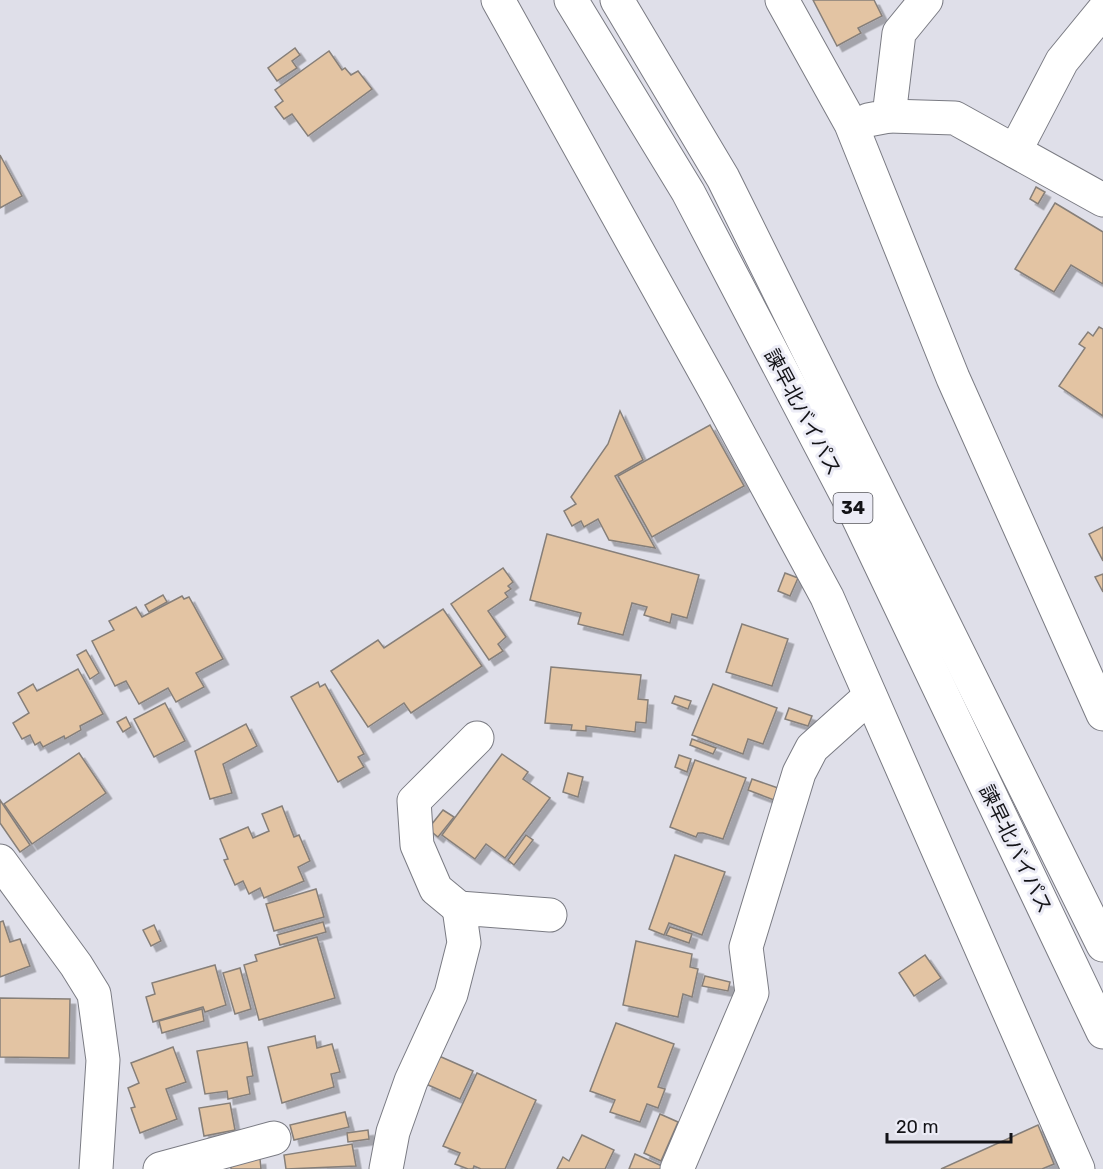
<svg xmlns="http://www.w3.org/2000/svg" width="1103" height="1169" viewBox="0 0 1103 1169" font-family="Rubik,'Noto Sans JP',sans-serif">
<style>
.building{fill:#e3c4a3;stroke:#867f79;stroke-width:1.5;filter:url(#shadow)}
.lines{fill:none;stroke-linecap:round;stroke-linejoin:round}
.minor-casing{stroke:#7a7b83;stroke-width:35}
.highway-casing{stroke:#7a7b83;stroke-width:35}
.minor{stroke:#fff;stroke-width:33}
.highway{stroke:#fff;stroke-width:33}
.labels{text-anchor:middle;stroke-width:6;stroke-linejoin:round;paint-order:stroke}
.shield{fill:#ececf6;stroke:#54545a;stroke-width:1.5}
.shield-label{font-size:18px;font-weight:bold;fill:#131317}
.street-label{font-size:20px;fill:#131317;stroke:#ececf6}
</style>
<defs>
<filter id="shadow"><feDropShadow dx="5.5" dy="5.5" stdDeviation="0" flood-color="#0004"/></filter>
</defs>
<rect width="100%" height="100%" fill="#dfdfe9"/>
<g class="building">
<path d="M813 0H874L882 16 858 28 861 33 837 46Z"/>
<path d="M295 48 300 55 292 61 297 68 277 81 268 68Z"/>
<path d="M329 51 342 70 345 68 351 75 358 71 372 89 308 136 292 114 284 119 275 107 283 101 275 90Z"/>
<path d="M0 155 22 196 0 208Z"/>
<path d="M1036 187 1045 192 1038 204 1030 199Z"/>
<path d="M1055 203 1103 232V284L1071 265 1054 292 1015 269Z"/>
<path d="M1099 327 1103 329V416L1059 386 1085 348 1079 344 1088 332 1093 336Z"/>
<path d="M620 411 643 460 615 476 655 548 609 540 598 519 584 527 581 521 572 526 564 511 576 504 571 497 608 444Z"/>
<path d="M710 425 744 486 652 537 618 476Z"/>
<path d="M1103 527V561L1089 534Z"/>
<path d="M547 534 699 575 687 618 672 614 670 623 644 615 647 607 632 603 623 635 578 624 581 613 530 600Z"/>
<path d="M503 568 513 582 508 586 511 589 505 593 508 597 488 611 506 637 498 644 503 651 489 660 451 604Z"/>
<path d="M785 573 798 578 790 596 778 591Z"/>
<path d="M1103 574V592L1095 577Z"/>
<path d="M163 595 167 602 149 612 145 605Z"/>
<path d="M182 596 184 599 189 597 223 659 196 673 204 687 176 702 168 688 139 704 126 681 115 686 92 641 114 630 109 621 136 607 142 617Z"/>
<path d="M443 609 482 666 411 713 404 703 368 727 331 671 378 640 384 648Z"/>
<path d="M742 624 788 639 772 686 726 672Z"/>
<path d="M86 650 99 673 90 679 77 655Z"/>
<path d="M551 667 641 675 638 699 648 700 646 723 636 722 635 732 586 726V731L571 730 572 725 545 723Z"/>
<path d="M78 669 103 714 80 726 81 730 65 739 64 736 43 747 40 742 35 745 30 735 22 739 13 723 29 713 18 693 33 684 37 691Z"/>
<path d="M318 682 320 687 325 684 364 754 358 757 364 767 338 782 291 697Z"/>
<path d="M713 684 777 708 763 744 748 739 743 754 692 735Z"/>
<path d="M675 696 691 701 688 709 672 703Z"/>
<path d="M165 703 185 741 154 757 134 719Z"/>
<path d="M789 708 812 716 808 726 785 719Z"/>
<path d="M126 717 131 727 123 732 117 722Z"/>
<path d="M246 724 257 746 223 764 232 793 210 799 195 751Z"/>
<path d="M692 739 716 748 713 754 690 745Z"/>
<path d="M79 753 106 793 32 844 4 804Z"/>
<path d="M502 754 528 772 523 779 550 798 505 858 486 844 475 859 442 835Z"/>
<path d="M679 755 691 759 687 772 675 767Z"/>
<path d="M695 760 746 778 723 839 703 833H698L696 837 670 827Z"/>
<path d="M568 773 583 777 578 797 563 792Z"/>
<path d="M752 779 778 788 774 800 748 790Z"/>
<path d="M0 800 30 845 20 852 0 823Z"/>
<path d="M282 806 294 837 299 835 310 861 298 867 304 881 264 898 260 888 249 894 243 881 235 885 224 860 228 859 220 839 248 827 253 838 269 831 262 814Z"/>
<path d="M443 810 454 817 438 837 428 829Z"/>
<path d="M526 835 533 840 514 865 508 860Z"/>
<path d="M675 855 725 872 702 935 669 923 664 935 649 929Z"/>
<path d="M316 889 324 917 274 931 266 904Z"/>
<path d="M3 921 10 942 20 939 30 966 0 977V922Z"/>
<path d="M323 922 326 932 280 945 277 935Z"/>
<path d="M154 925 161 941 151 946 143 930Z"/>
<path d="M670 927 692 934 689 943 666 935Z"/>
<path d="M317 937 335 998 259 1020 244 965 257 961 255 955Z"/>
<path d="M636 941 692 954 690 967 698 969 692 997 683 994 678 1017 623 1005Z"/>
<path d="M925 955 941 978 914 996 899 973Z"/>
<path d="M215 965 226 1005 205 1012 203 1007 153 1022 146 997 155 994 152 983Z"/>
<path d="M240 968 251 1009 235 1014 223 973Z"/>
<path d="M705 976 730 982 728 991 702 986Z"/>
<path d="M0 998 70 999 69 1058 0 1057Z"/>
<path d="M202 1009 204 1021 162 1033 159 1021Z"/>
<path d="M616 1023 674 1044 658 1087 665 1089 658 1108 647 1104 640 1122 610 1112 615 1100 590 1091Z"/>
<path d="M315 1036 317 1048 332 1044 340 1072 331 1074 334 1087 282 1103 268 1047Z"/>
<path d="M247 1042 253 1076 247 1077 250 1094 228 1099 227 1091 205 1094 197 1051Z"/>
<path d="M173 1047 186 1082 166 1089 177 1119 140 1133 131 1108 135 1107 128 1088 139 1083 131 1063Z"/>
<path d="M439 1056 473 1071 460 1099 426 1084Z"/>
<path d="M477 1073 536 1100 505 1169H481L474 1166 473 1169H468L455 1164 460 1153 443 1146Z"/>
<path d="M230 1103 235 1130 204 1136 199 1108Z"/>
<path d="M345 1112 349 1127 294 1140 290 1125Z"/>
<path d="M660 1114 678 1122 661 1161 644 1153Z"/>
<path d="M1038 1125 1054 1164 1042 1169H941Z"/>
<path d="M368 1130 369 1139 348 1142 347 1133Z"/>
<path d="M582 1135 614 1150 605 1169H557L563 1157 569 1161Z"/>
<path d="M352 1144 356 1166 286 1169 284 1155Z"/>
<path d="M635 1154 662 1166 661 1169H629Z"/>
<path d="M260 1159 261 1169H231V1162Z"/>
</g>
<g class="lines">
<defs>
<g id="minor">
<path d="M498 0 716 392 827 597 1078 1169"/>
<path d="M782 0 851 124 953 378 1103 714"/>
<path d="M889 116 955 118 1103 200"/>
<path d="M868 120 889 116 899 33 926 0"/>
<path d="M1015 151 1062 61 1103 11"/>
<path d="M0 861 76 965 94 994 103 1060 96 1169"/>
<path d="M459 908 436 889 417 845 414 801 477 738"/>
<path d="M160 1169 274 1138"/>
<path d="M386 1169 393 1132 411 1081 451 994 464 943 459 908 550 915"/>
<path d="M677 1169 752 993 746 947 799 773 812 748 870 696"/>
</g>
<g id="highway">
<path d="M571 0 688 192 855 511 1103 1032"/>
<path d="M617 0 723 178 1103 945"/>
</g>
</defs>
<use href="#minor" class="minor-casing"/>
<use href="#highway" class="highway-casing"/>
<use href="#minor" class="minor"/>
<use href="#highway" class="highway"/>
</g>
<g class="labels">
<rect class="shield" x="833.5" y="493" width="39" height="30" rx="4.5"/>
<g class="shield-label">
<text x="853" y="514">34</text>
</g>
<g class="street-label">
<text transform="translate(803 412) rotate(62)" y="7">諫早北バイパス</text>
<text transform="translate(1016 849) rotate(64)" y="7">諫早北バイパス</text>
</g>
</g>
<path d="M887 1133v9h124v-9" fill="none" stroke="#131317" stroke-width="3"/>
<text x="896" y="1133" font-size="18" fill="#131317" stroke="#ececf6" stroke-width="4.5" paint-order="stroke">20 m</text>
</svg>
